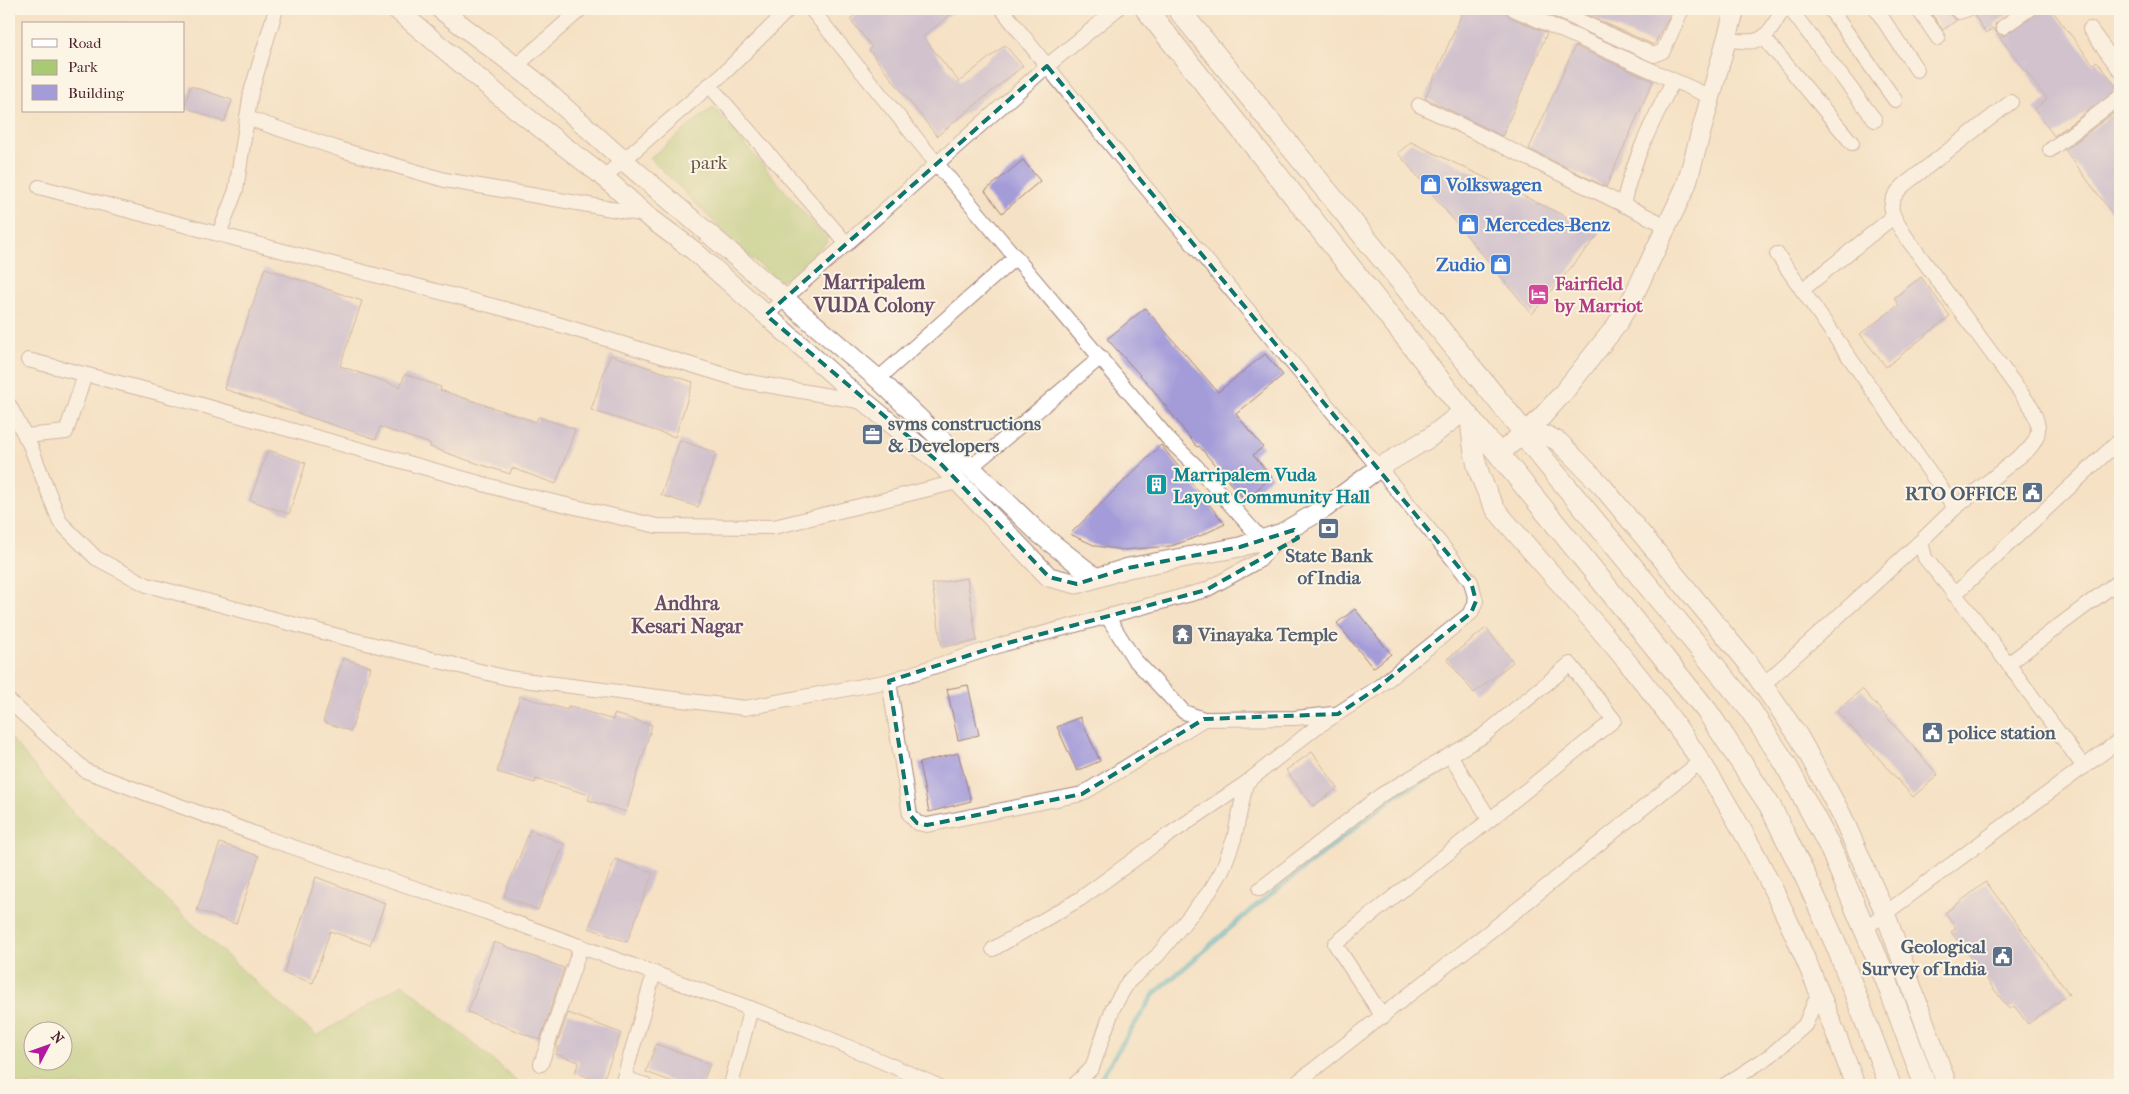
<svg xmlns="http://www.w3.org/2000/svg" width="2129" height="1094" viewBox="0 0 2129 1094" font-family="'IM FELL French Canon',serif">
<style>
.green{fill:#a8ca73;stroke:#79744f;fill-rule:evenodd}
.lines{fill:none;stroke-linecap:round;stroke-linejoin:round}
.stream{stroke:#43adc3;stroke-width:5}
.building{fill:#a49cd9}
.street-casing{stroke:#a08078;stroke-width:16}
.secondary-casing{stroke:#a08078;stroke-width:21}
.primary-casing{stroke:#a08078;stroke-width:23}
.street{stroke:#fff;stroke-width:14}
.secondary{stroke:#fff;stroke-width:19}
.primary{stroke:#fff;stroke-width:21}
.marked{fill:none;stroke:#0f766e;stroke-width:4;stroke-dasharray:10 6;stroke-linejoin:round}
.labels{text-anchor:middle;stroke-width:4;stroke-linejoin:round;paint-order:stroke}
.park-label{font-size:19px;fill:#665241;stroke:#fcf5e5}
.shop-label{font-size:19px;font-weight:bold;fill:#366cbe;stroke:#fcf5e5;text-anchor:start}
.hotel-label{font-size:19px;font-weight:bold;fill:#b23c85;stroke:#fcf5e5;text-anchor:start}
.service-label{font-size:19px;font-weight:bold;fill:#4e5e75;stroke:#fcf5e5;text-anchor:start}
.culture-label{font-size:19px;font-weight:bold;fill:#0d838f;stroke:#fcf5e5;text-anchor:start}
.worship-label{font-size:19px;font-weight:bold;fill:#5b616d;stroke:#fcf5e5;text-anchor:start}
.neighbourhood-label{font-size:20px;font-weight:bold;fill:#6a4b68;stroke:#fcf5e5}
</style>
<rect width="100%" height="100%" fill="#fcf5e5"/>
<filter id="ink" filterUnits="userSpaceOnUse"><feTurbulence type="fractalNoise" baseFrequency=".02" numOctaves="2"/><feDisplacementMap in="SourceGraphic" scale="10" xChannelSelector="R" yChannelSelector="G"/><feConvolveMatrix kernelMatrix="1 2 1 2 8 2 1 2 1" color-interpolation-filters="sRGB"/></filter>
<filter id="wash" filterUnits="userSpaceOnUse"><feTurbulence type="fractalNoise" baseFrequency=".0096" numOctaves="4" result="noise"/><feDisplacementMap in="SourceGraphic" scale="20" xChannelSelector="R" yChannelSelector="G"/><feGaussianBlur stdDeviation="1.12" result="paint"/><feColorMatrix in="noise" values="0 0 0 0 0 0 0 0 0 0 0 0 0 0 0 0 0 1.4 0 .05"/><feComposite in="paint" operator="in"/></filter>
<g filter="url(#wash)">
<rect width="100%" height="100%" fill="#f5e1c5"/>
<g class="green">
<path d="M713 107 828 241 786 279 778 280 744 252 650 158Z"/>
<path d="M9 736 73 813 278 1003 317 1036 403 984 522 1085H9ZM32 1032H62V1062H32Z"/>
</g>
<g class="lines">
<path class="stream" d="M1096 1085 1154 994 1252 909 1398 794 1444 770"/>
</g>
<g id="blocks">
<g class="building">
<path d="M862 9H957L923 37 959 82 1005 45 1023 66 937 136 869 50 872 47 850 19Z"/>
<path d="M1464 9H1502L1510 17 1547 33 1502 136 1425 98Z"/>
<path d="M1574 9H1673L1654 45Z"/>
<path d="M1928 9H1947L1950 15 1957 20 1943 30Z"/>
<path d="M1977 9H2014L1995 24 1996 32 2003 36 2034 16 2038 9H2051L2093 64 2097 61 2118 89 2054 136 2034 109 2047 99 1993 28 1986 33 1974 15Z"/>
<path d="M1575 46 1653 81 1606 187 1529 149Z"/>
<path d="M191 86 232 100 224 122 184 107Z"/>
<path d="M2120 108V224L2065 150Z"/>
<path d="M1411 142 1600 233 1532 314 1398 153Z"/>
<path d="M1023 160 1040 181 1002 213 985 191Z"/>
<path d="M265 268 362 301 340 366 400 387 405 374 441 387 440 390 536 422 538 417 575 429 556 484 512 468 510 474 467 460 430 447 431 444 380 427 376 439 224 389Z"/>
<path d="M1921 277 1950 316 1886 367 1860 334 1899 305 1894 298Z"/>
<path d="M1145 308 1218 392 1265 354 1283 375 1236 414 1263 447 1253 455 1272 477 1244 500 1199 446 1197 447 1150 386 1107 339Z"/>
<path d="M610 355 693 382 675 437 591 410Z"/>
<path d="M680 440 716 453 698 507 661 495Z"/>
<path d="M1161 445 1225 524 1200 536 1171 546 1123 550 1096 546 1070 534Z"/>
<path d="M268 450 306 463 289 514 250 500Z"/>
<path d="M967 578 977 641 942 647 932 584Z"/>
<path d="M1355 609 1391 654 1373 668 1337 623Z"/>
<path d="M1486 628 1513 662 1474 693 1447 659Z"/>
<path d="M343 658 371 667 351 731 323 722Z"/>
<path d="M968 685 979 735 958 740 947 689Z"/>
<path d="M1862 689 1938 775 1913 797 1837 711Z"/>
<path d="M520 696 567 710 568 706 613 720 614 714 652 725 626 812 588 800 590 795 536 779 535 783 497 772Z"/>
<path d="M1080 717 1100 761 1077 771 1057 727Z"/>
<path d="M1312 752 1338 788 1313 806 1286 770Z"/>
<path d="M958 753 971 801 929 812 919 763Z"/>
<path d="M530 830 564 844 538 910 504 896Z"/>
<path d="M220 843 259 856 236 924 197 910Z"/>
<path d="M615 859 653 873 627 942 589 928Z"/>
<path d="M316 877 385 903 370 945 330 931 313 983 284 973Z"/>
<path d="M1986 882 2069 994 2028 1024 2014 1006 2009 1009 1951 932 1956 928 1945 913Z"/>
<path d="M494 942 564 968 540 1040 468 1012Z"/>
<path d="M568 1013 621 1033 602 1083 575 1072 579 1062 556 1054 558 1047H556Z"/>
<path d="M656 1044 710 1064 702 1085H681L646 1072Z"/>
</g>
</g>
</g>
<g filter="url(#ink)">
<use href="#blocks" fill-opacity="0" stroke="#a08078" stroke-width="1"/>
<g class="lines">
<defs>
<g id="street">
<path d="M811 9 937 164 1171 442 1196 466 1262 540"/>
<path d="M1002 9C1154 204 1318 388 1471 582L1476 601 1471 613 1376 689 1315 728 1246 783 1234 839 1222 871 1210 891 1157 956 1128 982 1113 1008 1092 1068 1074 1085"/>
<path d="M1514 9 1711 97"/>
<path d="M1554 9 1654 55 1663 51 1682 9"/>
<path d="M1790 9 1875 120"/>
<path d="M1830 9 1895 100"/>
<path d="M1876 9 1917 70"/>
<path d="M1918 9 1938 38"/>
<path d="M1956 9 1959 12 1968 9"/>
<path d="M2003 27 2029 9"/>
<path d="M2090 29 2120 70"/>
<path d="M1727 39C1763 46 1766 39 1783 9"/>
<path d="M1765 39 1852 143"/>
<path d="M516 66 581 9"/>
<path d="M709 85 847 244"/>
<path d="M2011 102 1904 185C1882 205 1893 216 1906 237L2032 408C2039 425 2042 434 2029 449L1955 508 1921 541 1925 558 1975 619 2084 767"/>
<path d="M1419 105 1667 226"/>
<path d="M247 118 342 150 445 180 646 215"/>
<path d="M2050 150 2120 97"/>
<path d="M604 177 724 73 789 9"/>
<path d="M39 187 531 316 744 381 864 402"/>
<path d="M1623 205C1632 161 1653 121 1673 81"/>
<path d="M219 234 236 190 251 92 276 9"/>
<path d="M1777 254 1955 508"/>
<path d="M1802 290 1893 217"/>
<path d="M766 315 1047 66 1117 9"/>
<path d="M28 360 159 393 515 493 657 526 774 527 957 482"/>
<path d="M878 379 1016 257"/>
<path d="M9 405 30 445 60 522 96 558 147 585 330 634 508 678 745 708 889 681 1004 644 1206 590 1260 560 1282 533"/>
<path d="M25 436 66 432 85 375"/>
<path d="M970 468 1101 357"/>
<path d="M1954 595 2120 440"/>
<path d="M1107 616 1134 659 1184 712 1204 719 1295 718 1333 714"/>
<path d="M2008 664 2120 580"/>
<path d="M889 681 910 815 917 823 927 825 1082 794 1204 719"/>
<path d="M1764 684 1921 541"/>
<path d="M9 701 86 771 269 839 486 912 807 1029 936 1085"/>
<path d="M1450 755 1490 820"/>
<path d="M1260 889 1381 795 1483 736 1570 664 1614 720 1335 944 1383 1017"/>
<path d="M1864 929 2120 740"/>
<path d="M993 949 1080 899 1158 842 1246 783"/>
<path d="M541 1064 581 946"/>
<path d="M624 1078 645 1085"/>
<path d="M622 1085 654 973"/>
<path d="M731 1085 751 1008"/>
<path d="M1294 1085 1532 898 1701 761"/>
<path d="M1725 1085 1771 1055 1805 1025 1820 990"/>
</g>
<g id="secondary">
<path d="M396 9 507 102 604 177 646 215 693 250 848 388 942 465 1049 577 1077 584 1128 568 1240 547 1282 533 1325 508 1380 467 1429 438 1464 411"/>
<path d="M440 9 534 80 623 160 878 379 1040 534 1096 578"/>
<path d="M1470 418C1473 457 1477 475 1496 510 1565 591 1643 672 1701 762 1767 863 1814 972 1855 1085"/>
<path d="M1524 432 1548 436 1559 442 1602 486 1747 662 1799 737 1841 814 1885 913 1947 1085"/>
<path d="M1500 453 1539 420 1563 393 1616 326 1633 297 1686 186 1735 9"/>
</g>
<g id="primary">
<path d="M1146 9 1464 411 1707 711 1770 806 1806 878 1838 949 1890 1085"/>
<path d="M1178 9 1524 432 1531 444 1749 708 1785 763 1829 845 1887 982 1925 1085"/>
</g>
</defs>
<use href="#street" class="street-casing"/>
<use href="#secondary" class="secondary-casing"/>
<use href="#primary" class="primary-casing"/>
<use href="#street" class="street"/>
<use href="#secondary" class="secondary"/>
<use href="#primary" class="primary"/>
</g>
</g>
<path d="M0 0H2129V1094H0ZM1047 66 1471 582 1476 601 1471 613 1376 689 1338 714 1204 719 1082 794 927 825 917 823 910 815 889 681 1004 644 1206 590 1298 538 1294 530 1240 547 1128 568 1077 584 1049 577 942 465 766 315Z" fill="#f5e1c5" fill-opacity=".55" fill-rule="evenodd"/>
<path class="marked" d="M1047 66 1471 582 1476 601 1471 613 1376 689 1338 714 1204 719 1082 794 927 825 917 823 910 815 889 681 1004 644 1206 590 1298 538 1294 530 1240 547 1128 568 1077 584 1049 577 942 465 766 315Z"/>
<defs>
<symbol id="shop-square" viewBox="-11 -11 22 22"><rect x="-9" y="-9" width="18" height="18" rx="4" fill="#3f7fe0" stroke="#fcf5e5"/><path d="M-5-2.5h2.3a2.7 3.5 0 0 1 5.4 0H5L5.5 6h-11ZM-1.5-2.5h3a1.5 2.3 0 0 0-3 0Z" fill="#fff"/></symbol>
<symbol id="hotel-square" viewBox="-11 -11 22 22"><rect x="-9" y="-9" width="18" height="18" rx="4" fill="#d1479c" stroke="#fcf5e5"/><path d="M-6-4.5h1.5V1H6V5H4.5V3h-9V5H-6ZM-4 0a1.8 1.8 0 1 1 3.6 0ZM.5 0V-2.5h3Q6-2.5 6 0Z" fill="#fff"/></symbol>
<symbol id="office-square" viewBox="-11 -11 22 22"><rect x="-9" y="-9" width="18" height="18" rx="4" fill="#5c6f8a" stroke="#fcf5e5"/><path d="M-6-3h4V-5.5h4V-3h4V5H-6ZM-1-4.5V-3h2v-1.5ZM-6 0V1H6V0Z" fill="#fff"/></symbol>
<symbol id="building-square" viewBox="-11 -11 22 22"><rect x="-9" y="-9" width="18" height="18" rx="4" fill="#0f9aa8" stroke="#fcf5e5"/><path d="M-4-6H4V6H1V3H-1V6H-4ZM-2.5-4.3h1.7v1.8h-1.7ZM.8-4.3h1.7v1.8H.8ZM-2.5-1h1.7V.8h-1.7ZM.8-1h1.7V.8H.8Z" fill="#fff"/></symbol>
<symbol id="civic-square" viewBox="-11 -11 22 22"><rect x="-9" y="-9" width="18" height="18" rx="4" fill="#5c6f8a" stroke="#fcf5e5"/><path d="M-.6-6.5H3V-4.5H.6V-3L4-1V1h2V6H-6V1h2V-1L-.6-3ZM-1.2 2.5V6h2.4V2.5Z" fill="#fff"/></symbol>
<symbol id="bank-square" viewBox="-11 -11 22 22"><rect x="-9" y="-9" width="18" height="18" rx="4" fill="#5c6f8a" stroke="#fcf5e5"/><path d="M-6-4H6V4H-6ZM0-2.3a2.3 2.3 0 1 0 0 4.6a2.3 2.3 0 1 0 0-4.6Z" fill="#fff"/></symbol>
<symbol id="temple-square" viewBox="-11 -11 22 22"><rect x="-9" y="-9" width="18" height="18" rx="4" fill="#6b7280" stroke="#fcf5e5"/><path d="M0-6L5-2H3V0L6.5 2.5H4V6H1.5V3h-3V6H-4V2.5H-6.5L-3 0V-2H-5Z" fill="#fff"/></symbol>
</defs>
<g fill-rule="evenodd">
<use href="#shop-square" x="1418" y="172" width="25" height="25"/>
<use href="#shop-square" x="1456" y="212" width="25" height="25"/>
<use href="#shop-square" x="1488" y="252" width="25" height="25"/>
<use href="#hotel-square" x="1526" y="282" width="25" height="25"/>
<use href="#office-square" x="860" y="422" width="25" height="25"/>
<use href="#building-square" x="1144" y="472" width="25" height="25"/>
<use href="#civic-square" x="2020" y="480" width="25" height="25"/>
<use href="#bank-square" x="1316" y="516" width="25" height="25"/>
<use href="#temple-square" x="1170" y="622" width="25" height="25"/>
<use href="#civic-square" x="1920" y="720" width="25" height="25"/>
<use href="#civic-square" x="1990" y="944" width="25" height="25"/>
</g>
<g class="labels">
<g class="park-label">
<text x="709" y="169">park</text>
</g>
<g class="shop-label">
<text x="1446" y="191">Volkswagen</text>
<text x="1485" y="231">Mercedes-Benz</text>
<text x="1485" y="271" text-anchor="end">Zudio</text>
</g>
<g class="hotel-label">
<text x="1555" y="290">Fairfield<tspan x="1555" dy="22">by Marriot</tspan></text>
</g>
<g class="service-label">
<text x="888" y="430">svms constructions<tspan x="888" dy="22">&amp; Developers</tspan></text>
<text x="2017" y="500" text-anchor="end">RTO OFFICE</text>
<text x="1329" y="562" text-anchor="middle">State Bank<tspan x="1329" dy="22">of India</tspan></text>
<text x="1948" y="739">police station</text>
<text x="1986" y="953" text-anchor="end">Geological<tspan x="1986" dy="22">Survey of India</tspan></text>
</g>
<g class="culture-label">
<text x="1173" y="481">Marripalem Vuda<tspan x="1173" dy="22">Layout Community Hall</tspan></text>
</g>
<g class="worship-label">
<text x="1198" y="641">Vinayaka Temple</text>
</g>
<g class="neighbourhood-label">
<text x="874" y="289">Marripalem<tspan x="874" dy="23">VUDA Colony</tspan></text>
<text x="687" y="610">Andhra<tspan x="687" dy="23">Kesari Nagar</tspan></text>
</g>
</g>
<rect width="2129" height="1094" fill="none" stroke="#fcf5e5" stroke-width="30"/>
<rect x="22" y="22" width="162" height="90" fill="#fcf5e5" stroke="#b59f9b"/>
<rect x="32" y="39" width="25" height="8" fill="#ffffff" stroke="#b59f9b"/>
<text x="68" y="48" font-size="15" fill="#4a1f2b">Road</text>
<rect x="32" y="60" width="25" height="15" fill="#a8ca73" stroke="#b59f9b"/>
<text x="68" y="72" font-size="15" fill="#4a1f2b">Park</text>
<rect x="32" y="85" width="25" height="15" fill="#a49cd9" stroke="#b59f9b"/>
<text x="68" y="98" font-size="15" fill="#4a1f2b">Building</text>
<g transform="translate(48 1046) rotate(49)"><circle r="24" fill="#fcf5e5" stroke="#b59f9b"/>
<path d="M0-4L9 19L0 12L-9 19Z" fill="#b5179e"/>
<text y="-8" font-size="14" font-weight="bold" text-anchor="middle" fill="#4a1f2b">N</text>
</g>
</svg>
